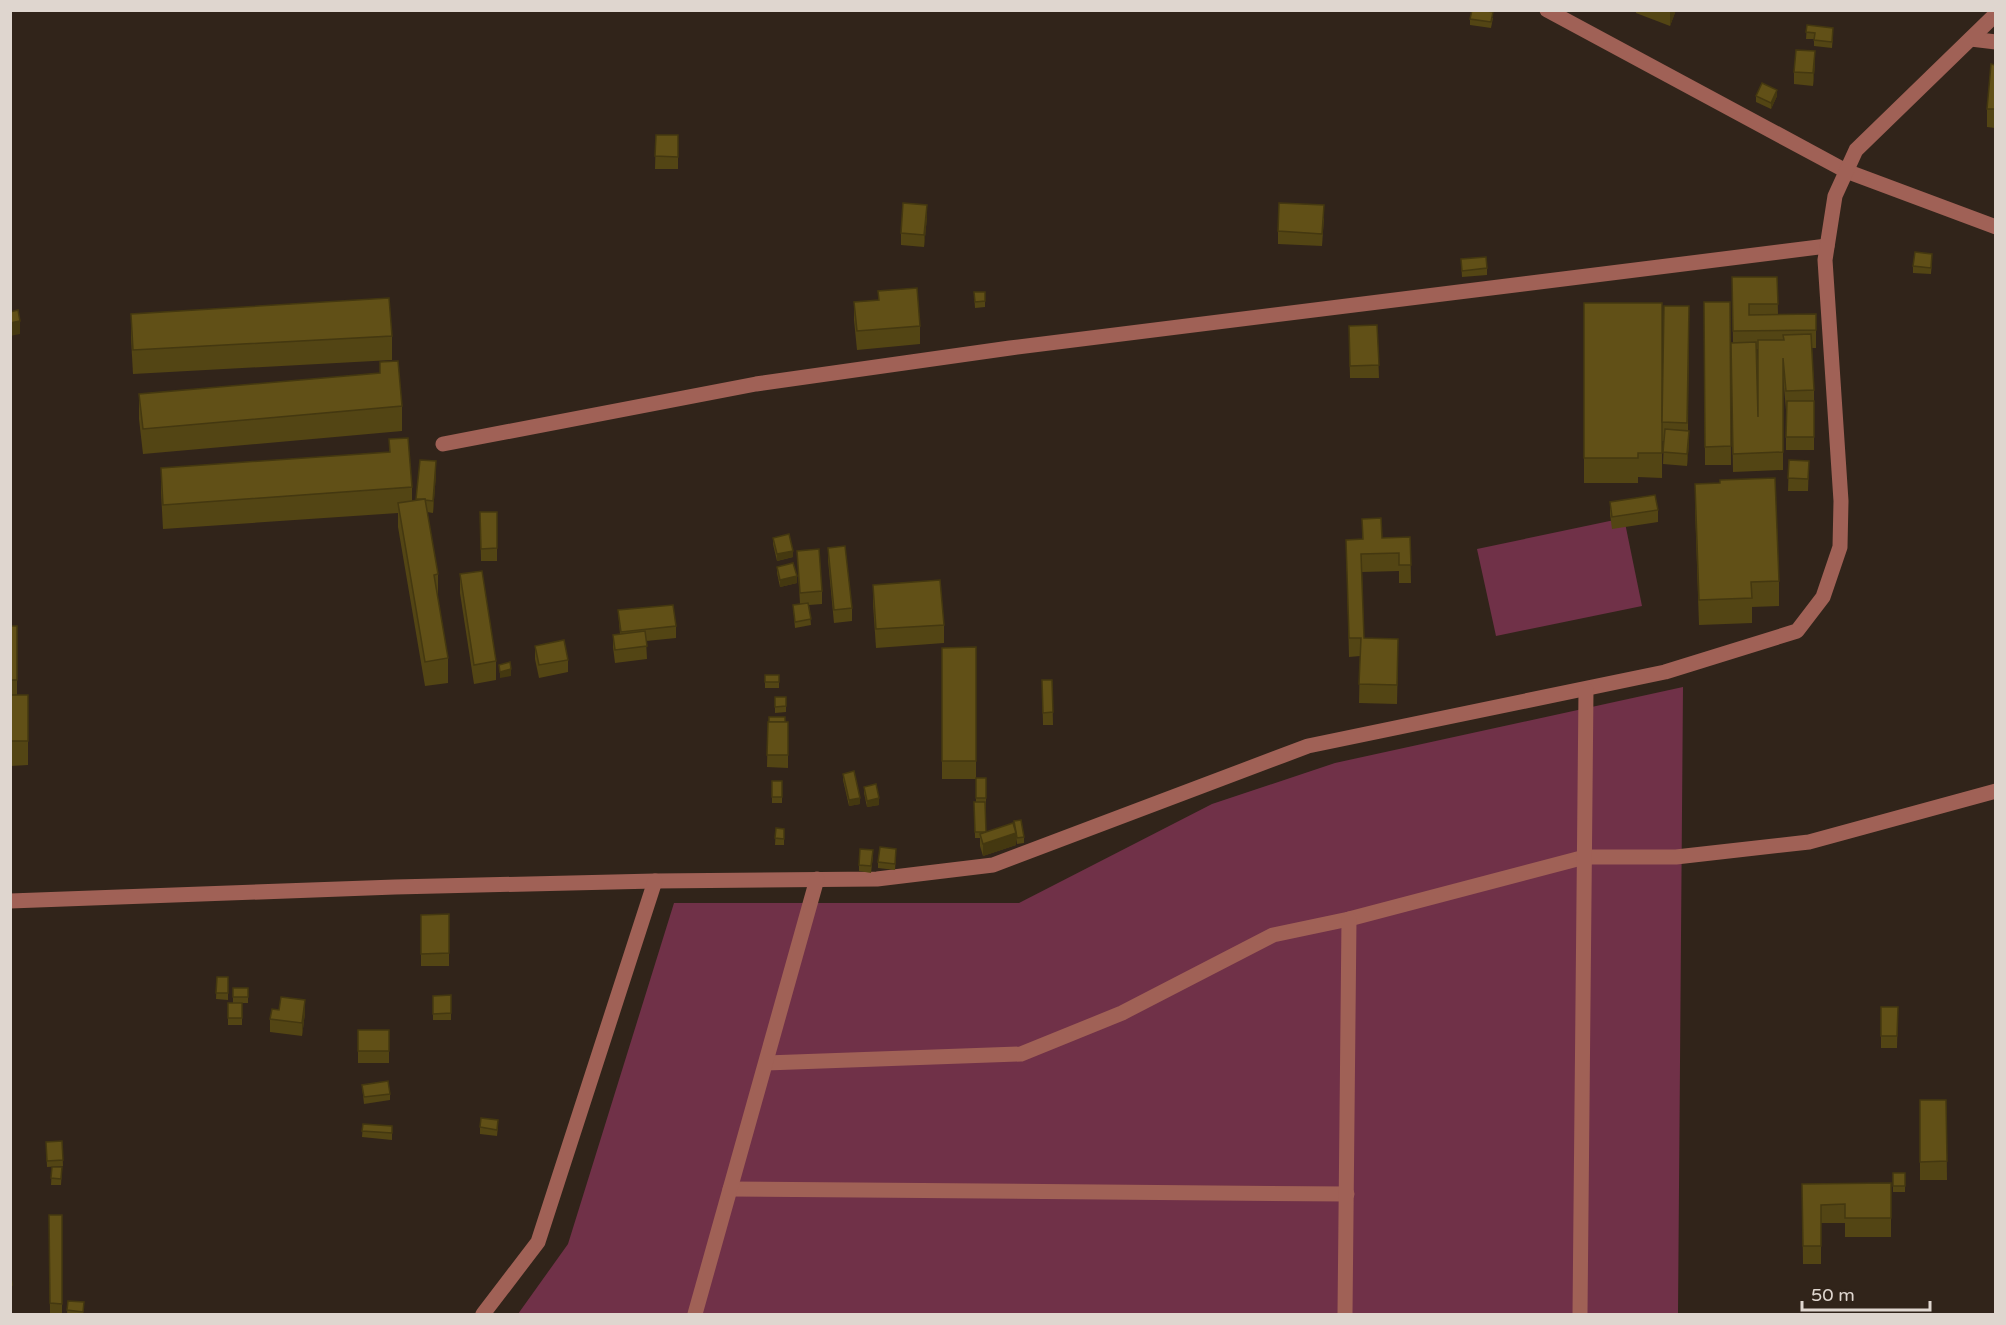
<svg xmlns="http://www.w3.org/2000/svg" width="2006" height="1325" viewBox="0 0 2006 1325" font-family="'Varela Round',sans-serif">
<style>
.green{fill:#703148}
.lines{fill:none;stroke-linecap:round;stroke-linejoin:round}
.minor{stroke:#a06156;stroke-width:15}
.wall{fill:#534514;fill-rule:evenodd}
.shaded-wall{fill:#443810}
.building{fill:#615017;stroke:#443810;stroke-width:1.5}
</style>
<rect width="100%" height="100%" fill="#31241a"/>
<g class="green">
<path d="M1624 518 1642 606 1496 636 1477 549Z"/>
<path d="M1683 687 1678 1314H518L568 1244 674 903H1019L1212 804 1335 763Z"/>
</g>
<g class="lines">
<g class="minor">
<path d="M1547 10 1846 171 1996 227"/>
<path d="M1971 39 1996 42"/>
<path d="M443 444 756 384 1010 348 1827 246"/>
<path d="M10 901 395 887 655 881 877 879 993 865 1308 746 1665 672 1797 631 1823 597 1840 547 1841 501 1825 260 1835 196 1856 150 1996 14"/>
<path d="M766 1063 1021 1054 1122 1013 1273 935 1349 919 1585 857H1676L1809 842 1996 791"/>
<path d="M730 1189 1347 1194"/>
<path d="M483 1314 538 1242 655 881"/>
<path d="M695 1314 817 879"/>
<path d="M1345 1314 1349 919"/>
<path d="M1580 1314 1586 690"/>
</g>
</g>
<g class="wall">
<path d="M1636 10H1676L1670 26 1636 13Z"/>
<path d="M1493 18 1491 28 1470 25V19Z"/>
<path d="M1807 25 1833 34 1832 48 1814 46V39H1806Z"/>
<path d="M1815 64 1813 86 1794 84V72Z"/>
<path d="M1995 65V128L1987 127V109Z"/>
<path d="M1756 96H1777L1771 109 1756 102Z"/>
<path d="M656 135H678V169H655Z"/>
<path d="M927 217 924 247 901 245V233Z"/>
<path d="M1324 218 1322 246 1278 244V231Z"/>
<path d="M1461 259 1487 268V275L1462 277Z"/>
<path d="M1932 260 1931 274 1913 273V266Z"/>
<path d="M1732 277H1777L1778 314H1816V348H1812L1814 390V450H1786V410L1783 376V470L1733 472 1731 361 1733 342ZM1756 349H1758V416Z"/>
<path d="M878 291 920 326V344L857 350 854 320V302L878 300Z"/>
<path d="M974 292H985V307L975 308Z"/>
<path d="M1704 302H1730L1731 465H1705Z"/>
<path d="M1584 303H1662V478L1638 477V483H1584Z"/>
<path d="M1689 306 1688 431 1689 443 1687 466 1663 464 1664 441H1662V422Z"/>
<path d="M131 314 392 336V360L133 374 131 338Z"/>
<path d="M1377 325 1379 378H1350L1349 339Z"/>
<path d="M380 362 402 406V431L143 454 139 419V394L380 373Z"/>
<path d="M389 439 412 487V501L416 500 420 460 436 474 433 513 427 512 438 574V598L448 658V683L425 686 398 527V513L163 529 161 492V468L389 452Z"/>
<path d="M1789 460 1809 461 1808 491H1788Z"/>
<path d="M1695 484 1779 581V606L1752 607V623L1699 625 1695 508Z"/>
<path d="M1610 502 1658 510V522L1612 529 1610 514Z"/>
<path d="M480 512H497V561H481Z"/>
<path d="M1362 519 1382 538 1410 537 1411 583H1399V571L1362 572 1364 638 1398 658 1397 704 1359 703 1360 656 1349 657 1346 540 1362 539Z"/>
<path d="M773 538 793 557 777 561 773 544Z"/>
<path d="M828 548 852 608V621L834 623 828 560Z"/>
<path d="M797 551 822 591V604L809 605 811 625 795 628 793 605 800 604Z"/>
<path d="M777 567 797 583 780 587 777 573Z"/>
<path d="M460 574 496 661V680L474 684 460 593Z"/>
<path d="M873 585 944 625V643L876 648 873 604Z"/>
<path d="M618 610 676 626V638L646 641 647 659 615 663 613 647V635L620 634Z"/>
<path d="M10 626H17V695H28V765L10 766Z"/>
<path d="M535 646 568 660V672L539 678 535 659Z"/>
<path d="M976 647V779H942V648Z"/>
<rect x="765" y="675" width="14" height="13"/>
<path d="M1042 680H1052L1053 725H1043Z"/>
<path d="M775 697H786V712L775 713Z"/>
<path d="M768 722H788V768L767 767Z"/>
<path d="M843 774 860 804 849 806 843 780Z"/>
<path d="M976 778H986V832L1014 827V821L1024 837V843L1017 844 1016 837V845L983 856 980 846V838H975L974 802H976Z"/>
<rect x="772" y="781" width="10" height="22"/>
<path d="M864 787 879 805 867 807 864 793Z"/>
<path d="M776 828 784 829V845H775Z"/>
<path d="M896 855 895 870 878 868V862Z"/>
<path d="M873 856 871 873 859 871V865Z"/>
<path d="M449 914V966H421V915Z"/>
<path d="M217 977H228V1000L216 999Z"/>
<path d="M233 988H248V1003H242V1025H228V1003H233Z"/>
<path d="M433 996 451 1013V1020H433Z"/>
<path d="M1881 1007H1898L1897 1048H1881Z"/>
<path d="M305 1013 302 1036 270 1032V1019Z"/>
<rect x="358" y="1030" width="31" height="33"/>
<path d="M362 1085 390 1094V1100L364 1104Z"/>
<path d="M1920 1100H1946L1947 1180H1920Z"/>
<path d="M363 1124 392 1126V1140L362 1137Z"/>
<path d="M498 1126 497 1136 480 1134V1127Z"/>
<path d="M62 1141 63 1166 47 1167 46 1142Z"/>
<path d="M52 1167H62L61 1185H51Z"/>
<rect x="1893" y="1173" width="12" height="19"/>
<path d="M1891 1183V1237H1845V1223H1821V1264H1803L1802 1184Z"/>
<path d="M49 1215H62V1314H50Z"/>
<path d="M68 1301 84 1302 83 1314H67Z"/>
</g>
<g class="shaded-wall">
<path d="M1670 10H1676L1670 26Z"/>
<path d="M1815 51V64L1813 86V73Z"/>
<path d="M1777 90V96L1771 109V103Z"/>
<path d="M927 205V217L924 247V235Z"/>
<path d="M20 321V334L10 336V323Z"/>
<path d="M1689 431V443L1687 466V454Z"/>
<path d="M436 461V474L433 513V501Z"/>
<path d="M793 551V557L777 561V554Z"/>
<path d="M797 576V583L780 587V580Z"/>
<path d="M511 669V676L500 678V672Z"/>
<path d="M860 798V804L849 806V800Z"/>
<path d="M879 798V805L867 807V801Z"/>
<path d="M1016 833V845L983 856V844Z"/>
<path d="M305 1000V1013L302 1036V1023Z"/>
</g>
<g class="building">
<path d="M1472 10H1482L1493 12 1491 22 1470 19Z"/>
<path d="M1807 25 1833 28 1832 42 1814 40 1815 33 1806 32Z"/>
<path d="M1796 50 1815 51 1813 73 1794 72Z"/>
<path d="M1991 64 1995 65V109H1987Z"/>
<path d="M1762 83 1777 90 1771 103 1756 96Z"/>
<path d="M656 135H678V157L655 156Z"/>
<path d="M903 203 927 205 924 235 901 233Z"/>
<path d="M1279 203 1324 205 1322 234 1278 231Z"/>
<path d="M1915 252 1932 254 1931 268 1913 266Z"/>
<path d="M1486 257 1487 268 1462 271 1461 259Z"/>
<path d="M1732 277H1777L1778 304H1749V315L1816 314V330L1733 331Z"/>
<path d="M917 288 920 326 857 331 854 302 879 300 878 291Z"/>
<path d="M974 292H985V301L975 302Z"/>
<path d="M389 298 392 336 133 350 131 314Z"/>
<path d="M1704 302H1730L1731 446 1705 447Z"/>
<path d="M1584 303H1662V453H1638V458H1584Z"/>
<path d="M1664 306H1689L1687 423 1662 422Z"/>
<path d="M18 310 20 321 10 323V312Z"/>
<path d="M1377 325 1379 365 1350 366 1349 326Z"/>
<path d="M1811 334 1814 390 1786 391 1783 358V452L1733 454 1731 343 1756 342 1758 417V340H1784L1783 335Z"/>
<path d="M398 361 402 406 143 429 139 394 380 373V362Z"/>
<path d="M1787 401H1814V437H1786Z"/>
<path d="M1665 429 1689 431 1687 454 1663 452Z"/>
<path d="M408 438 412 487 163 505 161 468 390 452 389 439Z"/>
<path d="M420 460 436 461 433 501 425 500V499H416Z"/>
<path d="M1789 460 1809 461 1808 479 1788 478Z"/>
<path d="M1775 478 1779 581 1751 582 1752 598 1699 600 1695 484 1720 483V480Z"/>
<path d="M1655 495 1658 510 1612 517 1610 502Z"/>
<path d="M425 499 438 574 434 575 448 658 425 662 398 503Z"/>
<path d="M480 512H497V548L481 549Z"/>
<path d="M1381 518 1382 538 1410 537 1411 565H1399V553L1361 554 1364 638 1398 639 1397 685 1359 684 1361 638H1349L1346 540 1363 539 1362 519Z"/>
<path d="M789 534 793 551 777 554 773 538Z"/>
<path d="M845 546 852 608 834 610 828 548Z"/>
<path d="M819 549 822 591 800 593 797 551Z"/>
<path d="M793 563 797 576 780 580 777 567Z"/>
<path d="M482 571 496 661 474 665 460 574Z"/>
<path d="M940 580 944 625 876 629 873 585Z"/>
<path d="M808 603 811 619 795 622 793 605Z"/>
<path d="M673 605 676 626 621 632 618 610Z"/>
<rect x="10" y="626" width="7" height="54"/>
<path d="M645 631 647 646 615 650 613 635Z"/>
<path d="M564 640 568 660 539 665 535 646Z"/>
<path d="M976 647V761H942V648Z"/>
<path d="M510 662 511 669 500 672 499 665Z"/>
<rect x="765" y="675" width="14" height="7"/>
<path d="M1042 680H1052L1053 712 1043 713Z"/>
<rect x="10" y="695" width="18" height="46"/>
<path d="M775 697H786V706L775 707Z"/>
<rect x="769" y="717" width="16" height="5"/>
<path d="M768 722H788V755H767Z"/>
<path d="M854 771 860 798 849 800 843 774Z"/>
<rect x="976" y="778" width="10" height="20"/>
<rect x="772" y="781" width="10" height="16"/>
<path d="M876 784 879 798 867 801 864 787Z"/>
<path d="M974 802H985L986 832H975Z"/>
<path d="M1021 820 1024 837 1017 838 1014 821Z"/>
<path d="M1013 823 1016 833 983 844 980 834Z"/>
<path d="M776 828 784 829V839L775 838Z"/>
<path d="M880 847 896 849 895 864 878 862Z"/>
<path d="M860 849 873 850 871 866 859 865Z"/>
<path d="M449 914V953L421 954V915Z"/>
<path d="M217 977H228V993H216Z"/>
<rect x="233" y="988" width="15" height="9"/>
<path d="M451 995V1013L433 1014V996Z"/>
<path d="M281 997 305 1000 302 1023 270 1019 272 1009 279 1010Z"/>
<rect x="228" y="1003" width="14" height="15"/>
<path d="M1881 1007H1898L1897 1036H1881Z"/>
<rect x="358" y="1030" width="31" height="21"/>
<path d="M388 1081 390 1094 364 1097 362 1085Z"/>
<path d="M1920 1100H1946L1947 1161 1920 1162Z"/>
<path d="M481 1118 498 1120 497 1130 480 1127Z"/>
<path d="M363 1124 392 1126V1133L362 1131Z"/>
<path d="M62 1141 63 1160 47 1161 46 1142Z"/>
<path d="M52 1167H62L61 1179 51 1178Z"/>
<rect x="1893" y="1173" width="12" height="13"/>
<path d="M1891 1183V1218H1845V1204L1821 1205V1246H1803L1802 1184Z"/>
<path d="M49 1215H62V1304L50 1303Z"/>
<path d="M10 1270 12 1285H10Z"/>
<path d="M68 1301 84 1302 83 1312 67 1310Z"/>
</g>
<rect width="2006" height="1325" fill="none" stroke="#dfd6cf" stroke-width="24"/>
<path d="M1802 1301v9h128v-9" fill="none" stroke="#dfd6cf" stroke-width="3"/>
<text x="1811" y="1301" font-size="18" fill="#dfd6cf" stroke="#31241a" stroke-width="4.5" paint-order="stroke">50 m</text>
</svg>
